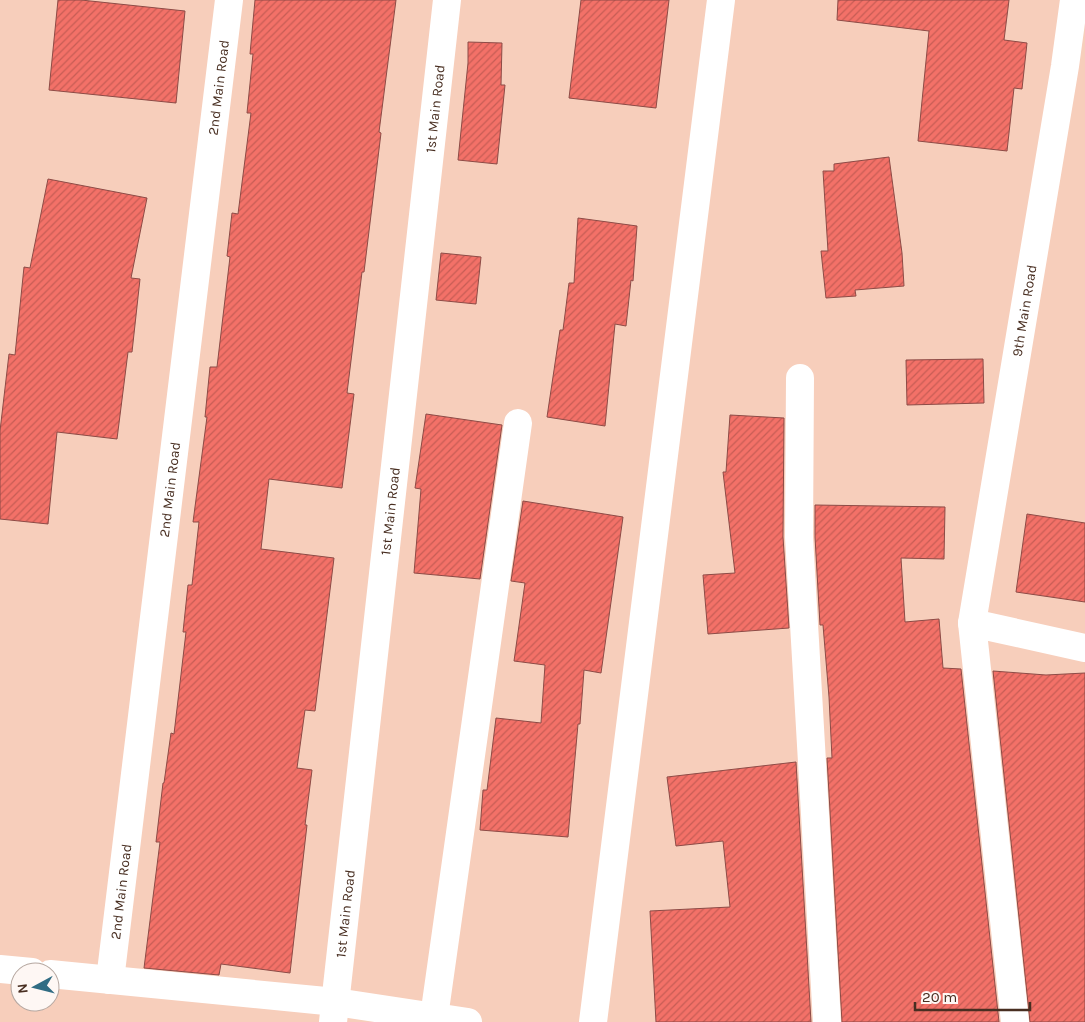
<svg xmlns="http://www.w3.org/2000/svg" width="1085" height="1022" viewBox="0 0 1085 1022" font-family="Karla,sans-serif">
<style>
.building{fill:url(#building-hatch);stroke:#8d4b46}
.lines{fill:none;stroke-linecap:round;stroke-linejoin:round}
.street{stroke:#fff;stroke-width:28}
.secondary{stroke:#fff;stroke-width:28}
.labels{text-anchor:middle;stroke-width:4;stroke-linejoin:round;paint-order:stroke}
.street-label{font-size:14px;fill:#482e21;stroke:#fef7f4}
</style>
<defs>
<pattern id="building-hatch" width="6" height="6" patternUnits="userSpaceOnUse" patternTransform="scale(1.25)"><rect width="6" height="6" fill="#f37168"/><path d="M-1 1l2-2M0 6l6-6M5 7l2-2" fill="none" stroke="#c75d55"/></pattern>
</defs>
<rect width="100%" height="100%" fill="#f7cebb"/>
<g class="building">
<path d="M58 0H81L185 11 176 103 49 90Z"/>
<path d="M255 0H396L379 132 381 133 364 272H362L347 393 354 394 342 488 269 479 261 549 334 558 315 711 305 710 297 768 312 770 305 825H307L290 973 221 964 219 975 144 968 160 842H156L163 783H164L171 733 174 734 186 632H183L188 585H192L199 522H193L207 417H205L210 367H217L230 257 227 256 232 213 238 214 251 113H247L253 54H250Z"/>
<path d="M581 0H669L656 108 569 98Z"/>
<path d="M838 0H1009L1004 40 1027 43 1022 89 1014 88 1007 151 918 141 929 31 837 20Z"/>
<path d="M468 42 502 43 501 85H505L497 164 458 160 468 63Z"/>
<path d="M889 157 902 253 904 286 855 290 856 296 826 298 821 251H828L823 171H834V164Z"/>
<path d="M48 179 147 198 131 278 140 279 132 352H128L117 439 57 432 48 524 0 519V431L9 354 15 355 24 267 30 268Z"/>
<path d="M578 218 637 226 633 281 631 280 626 326 615 324 605 426 547 417 560 330H563L569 283H574Z"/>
<path d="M441 253 481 257 476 304 436 300Z"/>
<path d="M983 359 984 403 907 405 906 360Z"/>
<path d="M426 414 502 425 480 579 414 573 421 489 415 488Z"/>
<path d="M730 415 784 418 783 537 789 628 708 634 703 575 735 573 723 472H726Z"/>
<path d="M523 501 623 517 601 673 584 670 580 724H578L568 837 480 830 483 790H487L496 718 541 723 545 665 514 661 525 583 511 581Z"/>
<path d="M815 505 945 507 944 559 901 558 905 622 939 619 943 668 961 669 999 1022H842L827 758H832L829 697 823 625H820L815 537Z"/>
<path d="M1027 514 1085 523V602L1016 592Z"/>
<path d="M993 671 1046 675 1085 673V1022H1030Z"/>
<path d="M796 762 811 1022H656L650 911 730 907 723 841 676 846 667 777Z"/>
</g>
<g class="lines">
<g class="street">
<path d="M800 378 799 537 827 1022"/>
<path d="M972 623 1085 648"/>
<path d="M0 969 32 972"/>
<path d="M50 974 336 1002 468 1022"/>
<path id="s1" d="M110 980 229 0"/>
<path d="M434 1017 518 423"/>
<path d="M593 1022 721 0"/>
<path id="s2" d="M1015 1022 972 623 1065 66 1074 0"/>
</g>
<path class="secondary" id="s3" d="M333 1022 447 0"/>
</g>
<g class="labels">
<g class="street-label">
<text dy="5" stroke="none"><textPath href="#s1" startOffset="899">2nd Main Road</textPath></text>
<text dy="5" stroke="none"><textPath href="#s3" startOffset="919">1st Main Road</textPath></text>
<text dy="5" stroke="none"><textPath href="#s2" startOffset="718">9th Main Road</textPath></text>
<text dy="5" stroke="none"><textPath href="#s1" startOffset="494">2nd Main Road</textPath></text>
<text dy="5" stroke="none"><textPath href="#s3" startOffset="514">1st Main Road</textPath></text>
<text dy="5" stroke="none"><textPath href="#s1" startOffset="89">2nd Main Road</textPath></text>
<text dy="5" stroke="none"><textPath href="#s3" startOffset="109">1st Main Road</textPath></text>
</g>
</g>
<g transform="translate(35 987) rotate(263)"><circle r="24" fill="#fef7f4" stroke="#b5a7a0"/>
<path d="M0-4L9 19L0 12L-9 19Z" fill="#306c83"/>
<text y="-8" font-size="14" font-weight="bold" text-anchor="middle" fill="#482e21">N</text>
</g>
<path d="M915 1002v8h115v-8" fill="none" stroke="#482e21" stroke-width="2.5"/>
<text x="922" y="1002" font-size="15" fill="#482e21" stroke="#fef7f4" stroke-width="4" paint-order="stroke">20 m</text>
</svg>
